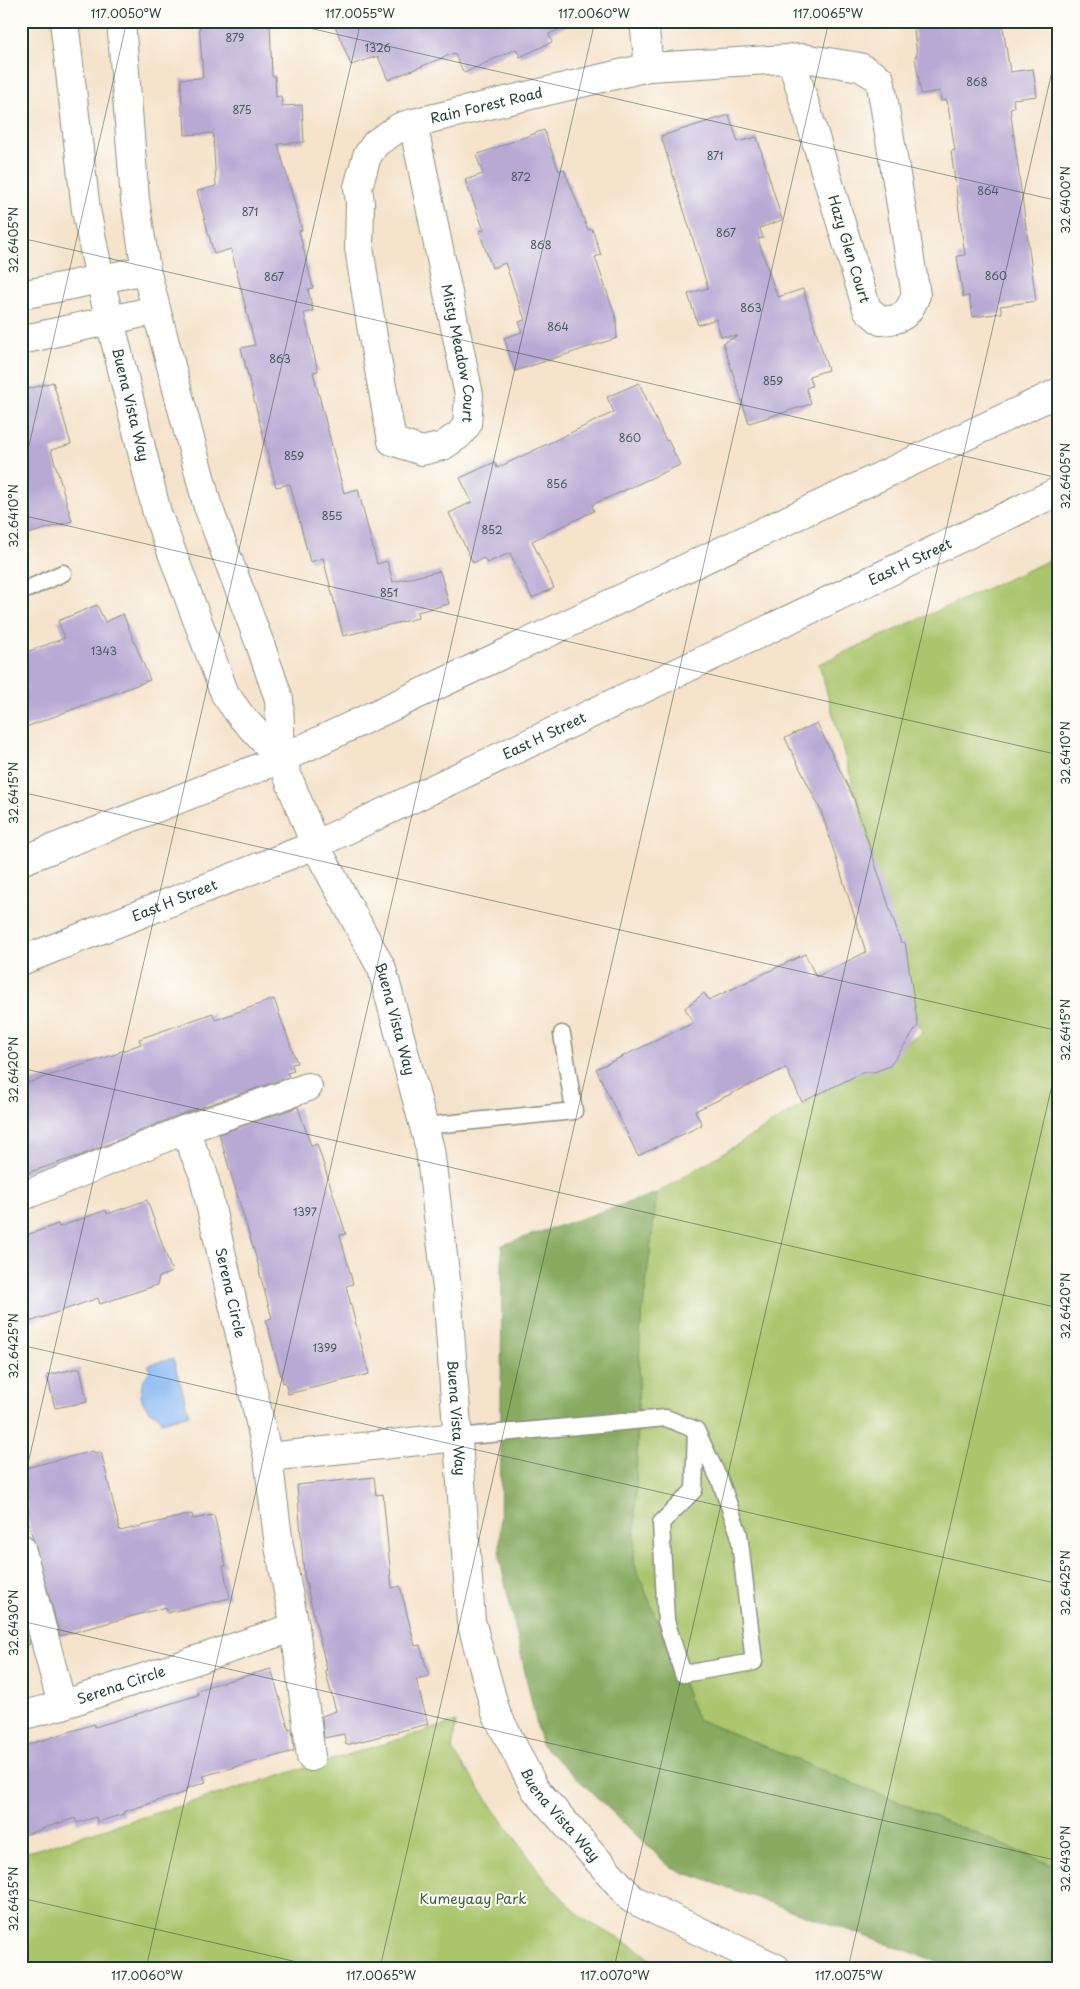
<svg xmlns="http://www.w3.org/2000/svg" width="1080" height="1989" viewBox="0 0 1080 1989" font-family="'Playpen Sans',sans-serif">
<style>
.green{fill:#aac56c;stroke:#648150}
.forest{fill:#87aa60;stroke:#53744a}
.water{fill:#88b8f4;stroke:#547a94}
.building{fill:#b8a9d4}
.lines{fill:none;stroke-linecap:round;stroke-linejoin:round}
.service-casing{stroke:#8a9080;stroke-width:19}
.minor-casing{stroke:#8a9080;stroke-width:30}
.tertiary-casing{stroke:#8a9080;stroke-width:30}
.primary-casing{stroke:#8a9080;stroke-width:30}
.service{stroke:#fff;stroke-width:16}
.minor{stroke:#fff;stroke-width:28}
.tertiary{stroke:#fff;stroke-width:28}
.primary{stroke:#fff;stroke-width:28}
.ticks{fill:none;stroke:#1f3d34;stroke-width:1;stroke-opacity:0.45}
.labels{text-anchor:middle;stroke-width:4;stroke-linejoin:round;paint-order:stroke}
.number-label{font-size:11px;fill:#45585c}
.street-label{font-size:14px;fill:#1f3d34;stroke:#fdfcf7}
.park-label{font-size:14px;fill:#425f42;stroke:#fdfcf7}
.neatline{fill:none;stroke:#1f3d34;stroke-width:2}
.ticks-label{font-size:12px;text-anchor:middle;fill:#1f3d34}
</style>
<rect width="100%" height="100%" fill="#fdfcf7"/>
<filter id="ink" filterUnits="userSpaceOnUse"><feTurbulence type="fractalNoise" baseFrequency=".02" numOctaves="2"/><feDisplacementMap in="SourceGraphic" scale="10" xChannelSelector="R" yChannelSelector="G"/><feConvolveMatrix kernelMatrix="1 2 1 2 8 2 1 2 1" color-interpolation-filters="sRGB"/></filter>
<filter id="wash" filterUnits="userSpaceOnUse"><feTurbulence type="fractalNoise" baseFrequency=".0096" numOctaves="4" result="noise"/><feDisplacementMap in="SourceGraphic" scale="20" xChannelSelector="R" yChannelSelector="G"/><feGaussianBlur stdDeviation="1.12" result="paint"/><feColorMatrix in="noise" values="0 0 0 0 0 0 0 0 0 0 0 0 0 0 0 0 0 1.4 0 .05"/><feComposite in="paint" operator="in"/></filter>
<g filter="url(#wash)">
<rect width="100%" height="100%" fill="#f5e3cb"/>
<g class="green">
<path d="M1059 556V1868L697 1719 634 1563 640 1333 657 1193 922 1033 819 664Z"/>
<path d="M456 1722 452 1750 546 1881 583 1919 636 1948 662 1968H21V1854Z"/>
</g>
<path class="forest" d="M657 1193 640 1333 634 1563 697 1719 1059 1868V1968H956L671 1868 541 1744 500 1560 502 1245Z"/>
<path class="water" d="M173 1358 189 1414 162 1422C157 1413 153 1415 147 1408 137 1397 140 1382 150 1371L148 1365Z"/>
<g id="blocks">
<g class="building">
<path d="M199 21H270L272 76H275L276 97 281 96 282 106 302 105 304 142 278 144 302 230 299 231 313 288 308 289 313 311 304 313 318 371 313 372 344 493 358 489 377 564 387 561 393 582 440 571 449 604 417 612 418 618 343 636 323 558 310 562 290 484 276 487 241 348 255 345 231 249 214 254 197 191 216 186 213 133 185 135 184 115H182L181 79 203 78Z"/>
<path d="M333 21H577L549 34 552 42 520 57 516 49 464 73 454 53 388 80 378 56 351 65Z"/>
<path d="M913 21H1002L1010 72 1033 69 1037 96 1013 99 1014 107 1010 108 1036 301 1000 306 1002 313 973 317 969 296 963 297 957 256 965 255 951 151 955 150 947 100 941 101 940 91 921 94 915 56H917Z"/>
<path d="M729 115 738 142 757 137 782 220 760 228 763 238 758 239 773 285 778 297 803 289 828 370 809 376 812 386 806 388 811 404 749 423 723 343 738 336H721L716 319 698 325 688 294 708 288 661 136Z"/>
<path d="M544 130 559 171 564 169 588 230 592 229 601 255 595 257 616 318 617 338 515 371 504 338 522 332 519 322 525 320 505 263 492 268 479 231 484 230 465 180 483 174 476 155Z"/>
<path d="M53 382 71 444 51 450 72 521 21 536V391Z"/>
<path d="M639 383 666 441 668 440 680 465 592 505 594 511 532 541 554 588 532 598 510 553 487 563 484 558 473 563 449 513 472 502 460 478 495 462 497 468 614 412 607 397Z"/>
<path d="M97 605 105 622 123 614 150 680 21 729V654L65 638 58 621Z"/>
<path d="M817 723 854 799 901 943 905 942 918 1026 890 1066 874 1072H864L802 1102 786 1068 695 1111 702 1125 638 1156 596 1069 693 1023 685 1008 704 993 709 1000 805 954 816 977 866 952 821 811 785 738Z"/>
<path d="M274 999 297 1063 292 1064 294 1071 287 1073 289 1077 179 1115 82 1155 21 1175V1085L119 1053V1052L141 1044 139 1039 179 1025 213 1013 215 1020Z"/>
<path d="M298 1107 311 1146 317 1144 346 1234 340 1235 353 1284 346 1286 369 1374 288 1394 285 1382 283 1383 266 1320 272 1318 259 1271H260L219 1134Z"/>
<path d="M147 1200 172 1272 159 1277 157 1285 100 1304 98 1298 21 1325V1237L58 1224 59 1227 106 1210 107 1214Z"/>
<path d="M80 1368 87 1402 55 1408 47 1375Z"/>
<path d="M93 1451 94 1453 101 1452 120 1531 192 1514 193 1519 214 1515 226 1566H223L230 1598 167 1613 166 1607 60 1636 25 1510 28 1509 21 1480V1469Z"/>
<path d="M374 1477 376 1495 383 1494 392 1588 400 1586 415 1646 420 1645 429 1676 416 1679 428 1724 346 1745 344 1734 324 1738 322 1716 336 1711 325 1670H327L304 1574 297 1485Z"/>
<path d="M21 1611 30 1644 21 1647Z"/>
<path d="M271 1669 289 1730 292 1729 294 1751 203 1776 206 1782 185 1789 186 1792 123 1812 124 1814 97 1822 96 1817 77 1823 75 1818 21 1836V1747L94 1724 95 1727 198 1695 197 1691 209 1686Z"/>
</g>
</g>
</g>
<g filter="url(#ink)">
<use href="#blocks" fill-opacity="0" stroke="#8a9080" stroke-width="1"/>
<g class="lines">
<defs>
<g id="service">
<path d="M21 592 63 573"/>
<path d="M424 1126 574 1111 562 1034"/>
<path d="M457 1437 666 1418 696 1430 721 1483 739 1534 754 1662 683 1674 666 1621 661 1523 694 1490 696 1430"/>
</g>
<g id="minor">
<path d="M644 21 649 67"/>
<path id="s1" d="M413 123 469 395 467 425 459 435 443 446 422 451 392 441 373 337 359 248 360 203 358 187 367 156 376 143 400 127 413 123 649 67 803 58 860 67 880 79 916 295C907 316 904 319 881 321L867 309 791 58"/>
<path d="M21 295 146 270"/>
<path d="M21 340 156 310"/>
<path id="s2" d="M184 1130 203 1173 268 1457 279 1546 295 1627 311 1757"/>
<path d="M21 1197 184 1130 308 1087"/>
<path d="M268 1457 457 1437"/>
<path d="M21 1548 62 1705"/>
<path id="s3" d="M21 1716 62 1705 295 1627"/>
</g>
<g id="tertiary">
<path id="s4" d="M64 21 86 210 100 279 157 513 225 694 240 715 281 759"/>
<path id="s5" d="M121 21 135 200 146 270 207 504 260 644 279 699 281 759 315 845 382 969 430 1149 447 1289 471 1621 496 1713 535 1789 632 1899 776 1968"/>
</g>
<g id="primary">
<path d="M21 861 281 759 1059 392"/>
<path id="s6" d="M21 961 315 845 1059 491"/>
</g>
</defs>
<use href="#service" class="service-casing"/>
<use href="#minor" class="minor-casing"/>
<use href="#tertiary" class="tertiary-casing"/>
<use href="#primary" class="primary-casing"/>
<use href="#service" class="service"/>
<use href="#minor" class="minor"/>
<use href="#tertiary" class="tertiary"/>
<use href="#primary" class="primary"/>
</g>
</g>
<path class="ticks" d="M279 21 1059 201M21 238 1059 478M21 480 127 21M21 515 1059 755M21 792 1059 1031M21 1068 1059 1308M21 1345 1059 1584M21 1494 361 21M21 1621 1059 1861M21 1898 323 1968M146 1968 595 21M380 1968 829 21M614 1968 1059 41M848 1968 1059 1055"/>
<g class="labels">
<g class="number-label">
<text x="235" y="42">879</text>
<text x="378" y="52">1326</text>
<text x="977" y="86">868</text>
<text x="242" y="114">875</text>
<text x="715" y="160">871</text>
<text x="521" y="181">872</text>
<text x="988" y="195">864</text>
<text x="250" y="216">871</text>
<text x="726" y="237">867</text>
<text x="541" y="249">868</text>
<text x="996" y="280">860</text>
<text x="274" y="281">867</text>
<text x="751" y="312">863</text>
<text x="558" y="331">864</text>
<text x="280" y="363">863</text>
<text x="773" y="385">859</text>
<text x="630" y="442">860</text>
<text x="294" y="460">859</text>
<text x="557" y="488">856</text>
<text x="332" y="520">855</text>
<text x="492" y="534">852</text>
<text x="389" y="597">851</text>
<text x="104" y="655">1343</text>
<text x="305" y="1216">1397</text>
<text x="325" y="1352">1399</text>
</g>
<g class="street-label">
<text dy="5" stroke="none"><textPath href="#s1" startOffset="816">Rain Forest Road</textPath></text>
<text transform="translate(849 249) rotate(73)" y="5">Hazy Glen Court</text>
<text dy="5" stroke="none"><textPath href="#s1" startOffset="235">Misty Meadow Court</textPath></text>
<text dy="5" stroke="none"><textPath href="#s4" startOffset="390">Buena Vista Way</textPath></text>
<text dy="5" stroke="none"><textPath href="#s6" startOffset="975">East H Street</textPath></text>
<text dy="5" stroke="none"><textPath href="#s6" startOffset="570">East H Street</textPath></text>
<text dy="5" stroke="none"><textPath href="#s6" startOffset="165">East H Street</textPath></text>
<text dy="5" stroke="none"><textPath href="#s5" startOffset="1045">Buena Vista Way</textPath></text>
<text dy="5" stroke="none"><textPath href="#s2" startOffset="170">Serena Circle</textPath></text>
<text dy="5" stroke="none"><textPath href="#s5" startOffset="1450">Buena Vista Way</textPath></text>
<text dy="5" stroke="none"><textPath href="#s3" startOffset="105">Serena Circle</textPath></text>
<text dy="5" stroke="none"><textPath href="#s5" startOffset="1870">Buena Vista Way</textPath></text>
</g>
<g class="park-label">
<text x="473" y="1904">Kumeyaay Park</text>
</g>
</g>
<rect width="1080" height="1989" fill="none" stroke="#fdfcf7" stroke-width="55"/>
<rect x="28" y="28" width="1024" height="1934" class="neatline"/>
<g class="ticks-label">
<text x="126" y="18">117.0050°W</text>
<text x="360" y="18">117.0055°W</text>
<text x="594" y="18">117.0060°W</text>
<text x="828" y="18">117.0065°W</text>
<text transform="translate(1066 200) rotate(-90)" y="4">32.6400°N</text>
<text transform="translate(14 240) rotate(-90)" y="4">32.6405°N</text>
<text transform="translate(1066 476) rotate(-90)" y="4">32.6405°N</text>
<text transform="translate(14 516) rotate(-90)" y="4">32.6410°N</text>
<text transform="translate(1066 753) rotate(-90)" y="4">32.6410°N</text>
<text transform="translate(14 793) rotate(-90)" y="4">32.6415°N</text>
<text transform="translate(1066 1030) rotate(-90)" y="4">32.6415°N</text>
<text transform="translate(14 1070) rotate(-90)" y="4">32.6420°N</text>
<text transform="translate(1066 1306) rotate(-90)" y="4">32.6420°N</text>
<text transform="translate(14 1346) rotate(-90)" y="4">32.6425°N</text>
<text transform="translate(1066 1583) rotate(-90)" y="4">32.6425°N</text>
<text transform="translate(14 1623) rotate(-90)" y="4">32.6430°N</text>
<text transform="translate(1066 1859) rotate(-90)" y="4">32.6430°N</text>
<text transform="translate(14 1899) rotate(-90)" y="4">32.6435°N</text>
<text x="147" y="1980">117.0060°W</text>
<text x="381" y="1980">117.0065°W</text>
<text x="615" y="1980">117.0070°W</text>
<text x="849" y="1980">117.0075°W</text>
</g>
</svg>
